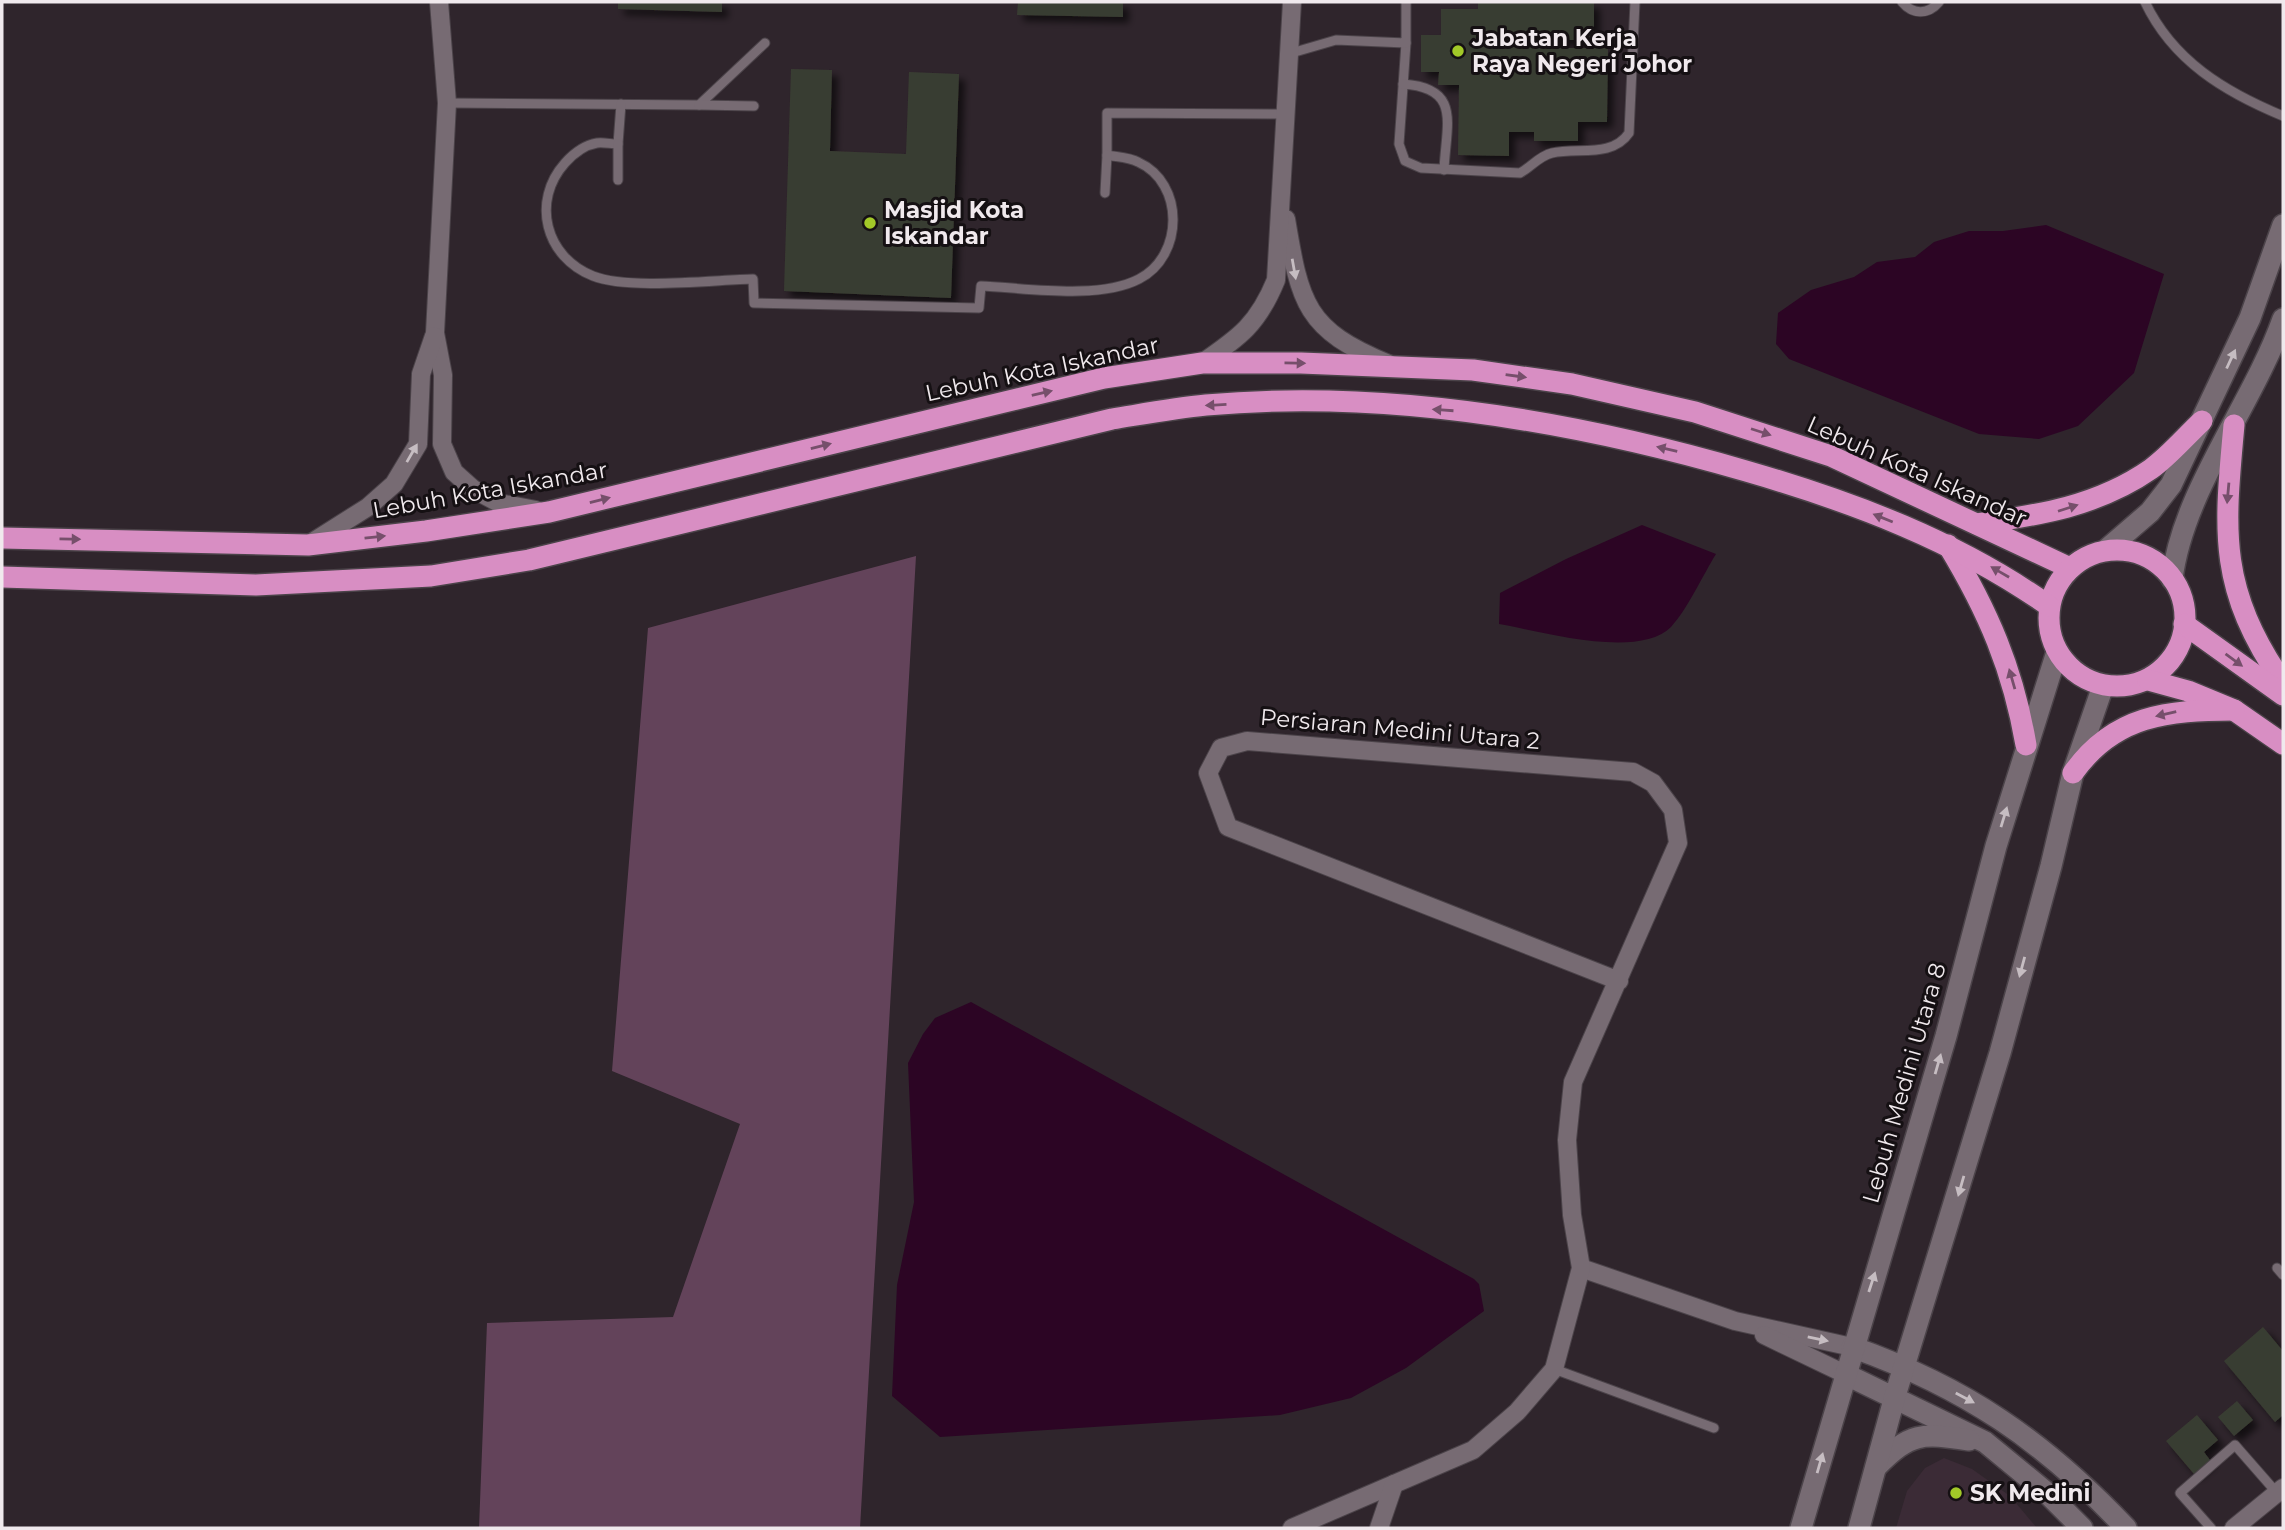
<svg xmlns="http://www.w3.org/2000/svg" width="2285" height="1530" viewBox="0 0 2285 1530" font-family="Montserrat,sans-serif">
<style>
.built{fill:#3b2b36}
.green{fill:#63435a}
.water{fill:#2c0524}
.building{fill:#393d32;filter:url(#shadow)}
.lines{fill:none;stroke-linecap:round;stroke-linejoin:round}
.lane-casing{stroke:#4b4349;stroke-width:11}
.street-casing{stroke:#4b4349;stroke-width:20}
.secondary-casing{stroke:#4b4349;stroke-width:24}
.highway-casing{stroke:#4b4349;stroke-width:24}
.lane{stroke:#776b73;stroke-width:9}
.street{stroke:#776b73;stroke-width:18}
.secondary{stroke:#776b73;stroke-width:21}
.highway{stroke:#d88ec3;stroke-width:21}
.oneway{fill:#c6bdc2}
.oneway2{fill:#764f6b}
.poi-dot{fill:#a2c928;stroke:#151013;stroke-width:2.5}
.labels{text-anchor:middle;stroke-width:6;stroke-linejoin:round;paint-order:stroke}
.poi-label{font-size:23px;font-weight:bold;fill:#f0e9ed;stroke:#151013;text-anchor:start}
.street-label{font-size:23px;fill:#f0e9ed;stroke:#151013}
</style>
<defs>
<filter id="shadow"><feDropShadow dx="6" dy="6" stdDeviation="3.5" flood-color="#0009"/></filter>
</defs>
<rect width="100%" height="100%" fill="#2f252c"/>
<path class="built" d="M1944 1458 1972 1469 2010 1496 2037 1528H1896L1907 1491 1925 1468Z"/>
<path class="green" d="M916 556 860 1528H479L487 1323 673 1317 740 1124 612 1071 648 628Z"/>
<g class="water">
<path d="M2046 225 2164 274 2134 373 2078 426 2039 439 1979 434 1789 359 1776 344 1778 313 1811 290 1854 277 1877 262 1915 257 1934 242 1969 231H2003Z"/>
<path d="M1642 525 1716 554C1703 575 1687 610 1671 627 1638 660 1540 631 1499 624L1500 593 1566 559Z"/>
<path d="M971 1002 1474 1279 1479 1284 1484 1311 1406 1368 1351 1398 1280 1415 940 1437 892 1396 897 1285 914 1202 908 1063 923 1034 935 1018Z"/>
</g>
<g class="building">
<path d="M618 2H722V12L618 9Z"/>
<path d="M1018 2H1123V17L1017 15Z"/>
<path d="M1478 2H1594V40H1560L1561 48H1608L1607 122H1578V141H1534V132H1509V156L1458 155 1459 85H1438L1439 72H1421V35H1441V9H1478Z"/>
<path d="M791 69 832 70 830 151 906 154 909 72 959 74 951 298 784 291Z"/>
<path d="M2263 1327 2283 1351V1415L2275 1422 2224 1361Z"/>
<path d="M2237 1401 2253 1420 2234 1436 2218 1417Z"/>
<path d="M2197 1415 2218 1440 2204 1452 2210 1460 2194 1474 2166 1441Z"/>
</g>
<g class="lines">
<defs>
<g id="lane">
<path d="M1902 2C1913 15 1928 15 1939 2"/>
<path d="M2145 2C2173 61 2225 92 2283 116"/>
<path d="M1406 43 1399 144 1405 161 1421 168 1520 173C1531 167 1539 156 1552 153 1578 147 1612 158 1629 133L1635 2"/>
<path d="M1288 54 1336 40 1406 43V2"/>
<path d="M1403 84C1462 88 1446 124 1444 170"/>
<path d="M447 103 699 105 765 43"/>
<path d="M621 104 618 144C611 144 603 142 597 143 585 145 573 154 565 163 531 201 545 257 593 276 628 290 713 280 753 279L754 303 979 308 981 286C1026 288 1099 300 1139 279 1184 256 1185 183 1138 162 1129 157 1116 157 1107 155V113L1285 114"/>
<path d="M699 105 754 106"/>
<path d="M618 144V180"/>
<path d="M1105 193 1107 155"/>
<path d="M2277 1268 2283 1275"/>
<path d="M1554 1369 1714 1428"/>
<path d="M2211 1528 2180 1493 2235 1445 2277 1493"/>
</g>
<g id="street">
<path d="M439 2 447 103 435 333 443 375 442 444 454 472 473 489 499 503 536 510"/>
<path d="M1286 219C1300 303 1305 330 1389 364"/>
<path d="M1202 363C1240 337 1258 324 1276 280L1292 2"/>
<path d="M311 543 368 507 394 484 418 444 421 374 434 336"/>
<path d="M1581 1268 1735 1321 1852 1347"/>
<path d="M1764 1335 1845 1374"/>
<path d="M1292 1528 1473 1450 1517 1412 1554 1369 1581 1268 1572 1215 1567 1140 1573 1082 1678 843 1673 810 1653 783 1633 772 1247 741 1221 748 1208 773 1228 827 1619 981"/>
<path d="M1379 1528 1394 1484"/>
<path d="M2234 1528 2283 1488"/>
</g>
<g id="secondary">
<path d="M2106 550 2150 512 2171 485 2250 318 2283 225"/>
<path d="M2172 579C2183 490 2253 404 2283 319"/>
<path d="M1852 1347C1965 1387 2044 1441 2126 1528"/>
<path d="M1845 1374 1985 1442 2047 1493 2082 1528"/>
<path d="M1876 1467C1911 1432 1921 1433 1969 1440"/>
<path d="M1801 1528 1946 1036 1996 846 2057 652"/>
<path d="M1859 1528 1895 1396 2000 1053 2051 866 2073 773 2103 686"/>
</g>
<g id="highway">
<path d="M2234 425C2224 533 2218 588 2283 683"/>
<path d="M1977 524C2039 515 2098 506 2151 469 2169 456 2185 437 2202 421"/>
<path d="M2 538 308 545 426 531 549 512 1104 378 1202 363H1301L1473 370 1572 384 1695 412 1831 456 2070 568"/>
<path d="M1948 545C1988 611 2013 669 2026 745"/>
<circle cx="2117" cy="618" r="68"/>
<path d="M2 577 256 585 431 576 529 560 1112 419C1143 414 1175 408 1206 405 1386 389 1574 421 1746 471 1853 502 1957 541 2049 606"/>
<path d="M2184 624 2283 695"/>
<path d="M2148 680 2188 691 2234 710 2283 744"/>
<path d="M2073 773C2114 715 2168 710 2234 710"/>
</g>
</defs>
<use href="#lane" class="lane-casing"/>
<use href="#street" class="street-casing"/>
<use href="#secondary" class="secondary-casing"/>
<use href="#highway" class="highway-casing"/>
<use href="#lane" class="lane"/>
<use href="#street" class="street"/>
<use href="#secondary" class="secondary"/>
<use href="#highway" class="highway"/>
</g>
<defs><path id="oneway-solid" d="M-6-.8H1V-3.2L6.5 0L1 3.2V.8H-6Z" transform="scale(1.75)"/></defs>
<g class="oneway">
<use href="#oneway-solid" transform="translate(1294 269) rotate(80)"/>
<use href="#oneway-solid" transform="translate(2231 359) rotate(-65)"/>
<use href="#oneway-solid" transform="translate(412 453) rotate(-60)"/>
<use href="#oneway-solid" transform="translate(2004 817) rotate(-73)"/>
<use href="#oneway-solid" transform="translate(2022 967) rotate(105)"/>
<use href="#oneway-solid" transform="translate(1938 1064) rotate(-74)"/>
<use href="#oneway-solid" transform="translate(1961 1186) rotate(106)"/>
<use href="#oneway-solid" transform="translate(1872 1282) rotate(-72)"/>
<use href="#oneway-solid" transform="translate(1818 1339) rotate(12)"/>
<use href="#oneway-solid" transform="translate(1965 1398) rotate(28)"/>
<use href="#oneway-solid" transform="translate(1820 1463) rotate(-74)"/>
</g>
<g class="oneway2">
<use href="#oneway-solid" transform="translate(1295 363) rotate(1)"/>
<use href="#oneway-solid" transform="translate(1516 376) rotate(8)"/>
<use href="#oneway-solid" transform="translate(1042 393) rotate(-13)"/>
<use href="#oneway-solid" transform="translate(1216 405) rotate(177)"/>
<use href="#oneway-solid" transform="translate(1443 410) rotate(-176)"/>
<use href="#oneway-solid" transform="translate(1761 432) rotate(18)"/>
<use href="#oneway-solid" transform="translate(821 446) rotate(-14)"/>
<use href="#oneway-solid" transform="translate(1667 449) rotate(-167)"/>
<use href="#oneway-solid" transform="translate(2228 493) rotate(95)"/>
<use href="#oneway-solid" transform="translate(600 500) rotate(-14)"/>
<use href="#oneway-solid" transform="translate(2068 508) rotate(-18)"/>
<use href="#oneway-solid" transform="translate(1883 518) rotate(-158)"/>
<use href="#oneway-solid" transform="translate(375 537) rotate(-6)"/>
<use href="#oneway-solid" transform="translate(70 539) rotate(1)"/>
<use href="#oneway-solid" transform="translate(2000 572) rotate(-150)"/>
<use href="#oneway-solid" transform="translate(2234 660) rotate(36)"/>
<use href="#oneway-solid" transform="translate(2012 679) rotate(-106)"/>
<use href="#oneway-solid" transform="translate(2166 714) rotate(167)"/>
</g>
<g class="poi-dot">
<circle cx="1458" cy="51" r="7"/>
<circle cx="870" cy="223" r="7"/>
<circle cx="1956" cy="1493" r="7"/>
</g>
<g class="labels">
<g class="poi-label">
<text x="1472" y="46">Jabatan Kerja<tspan x="1472" dy="26">Raya Negeri Johor</tspan></text>
<text x="884" y="218">Masjid Kota<tspan x="884" dy="26">Iskandar</tspan></text>
<text x="1970" y="1501">SK Medini</text>
</g>
<g class="street-label">
<text transform="translate(1042 369) rotate(-12)" y="8">Lebuh Kota Iskandar</text>
<text transform="translate(1917 471) rotate(24)" y="8">Lebuh Kota Iskandar</text>
<text transform="translate(490 490) rotate(-10)" y="8">Lebuh Kota Iskandar</text>
<text transform="translate(1400 729) rotate(5)" y="8">Persiaran Medini Utara 2</text>
<text transform="translate(1904 1083) rotate(-74)" y="8">Lebuh Medini Utara 8</text>
</g>
</g>
<rect width="2285" height="1530" fill="none" stroke="#f0e9ed" stroke-width="7"/>
</svg>
